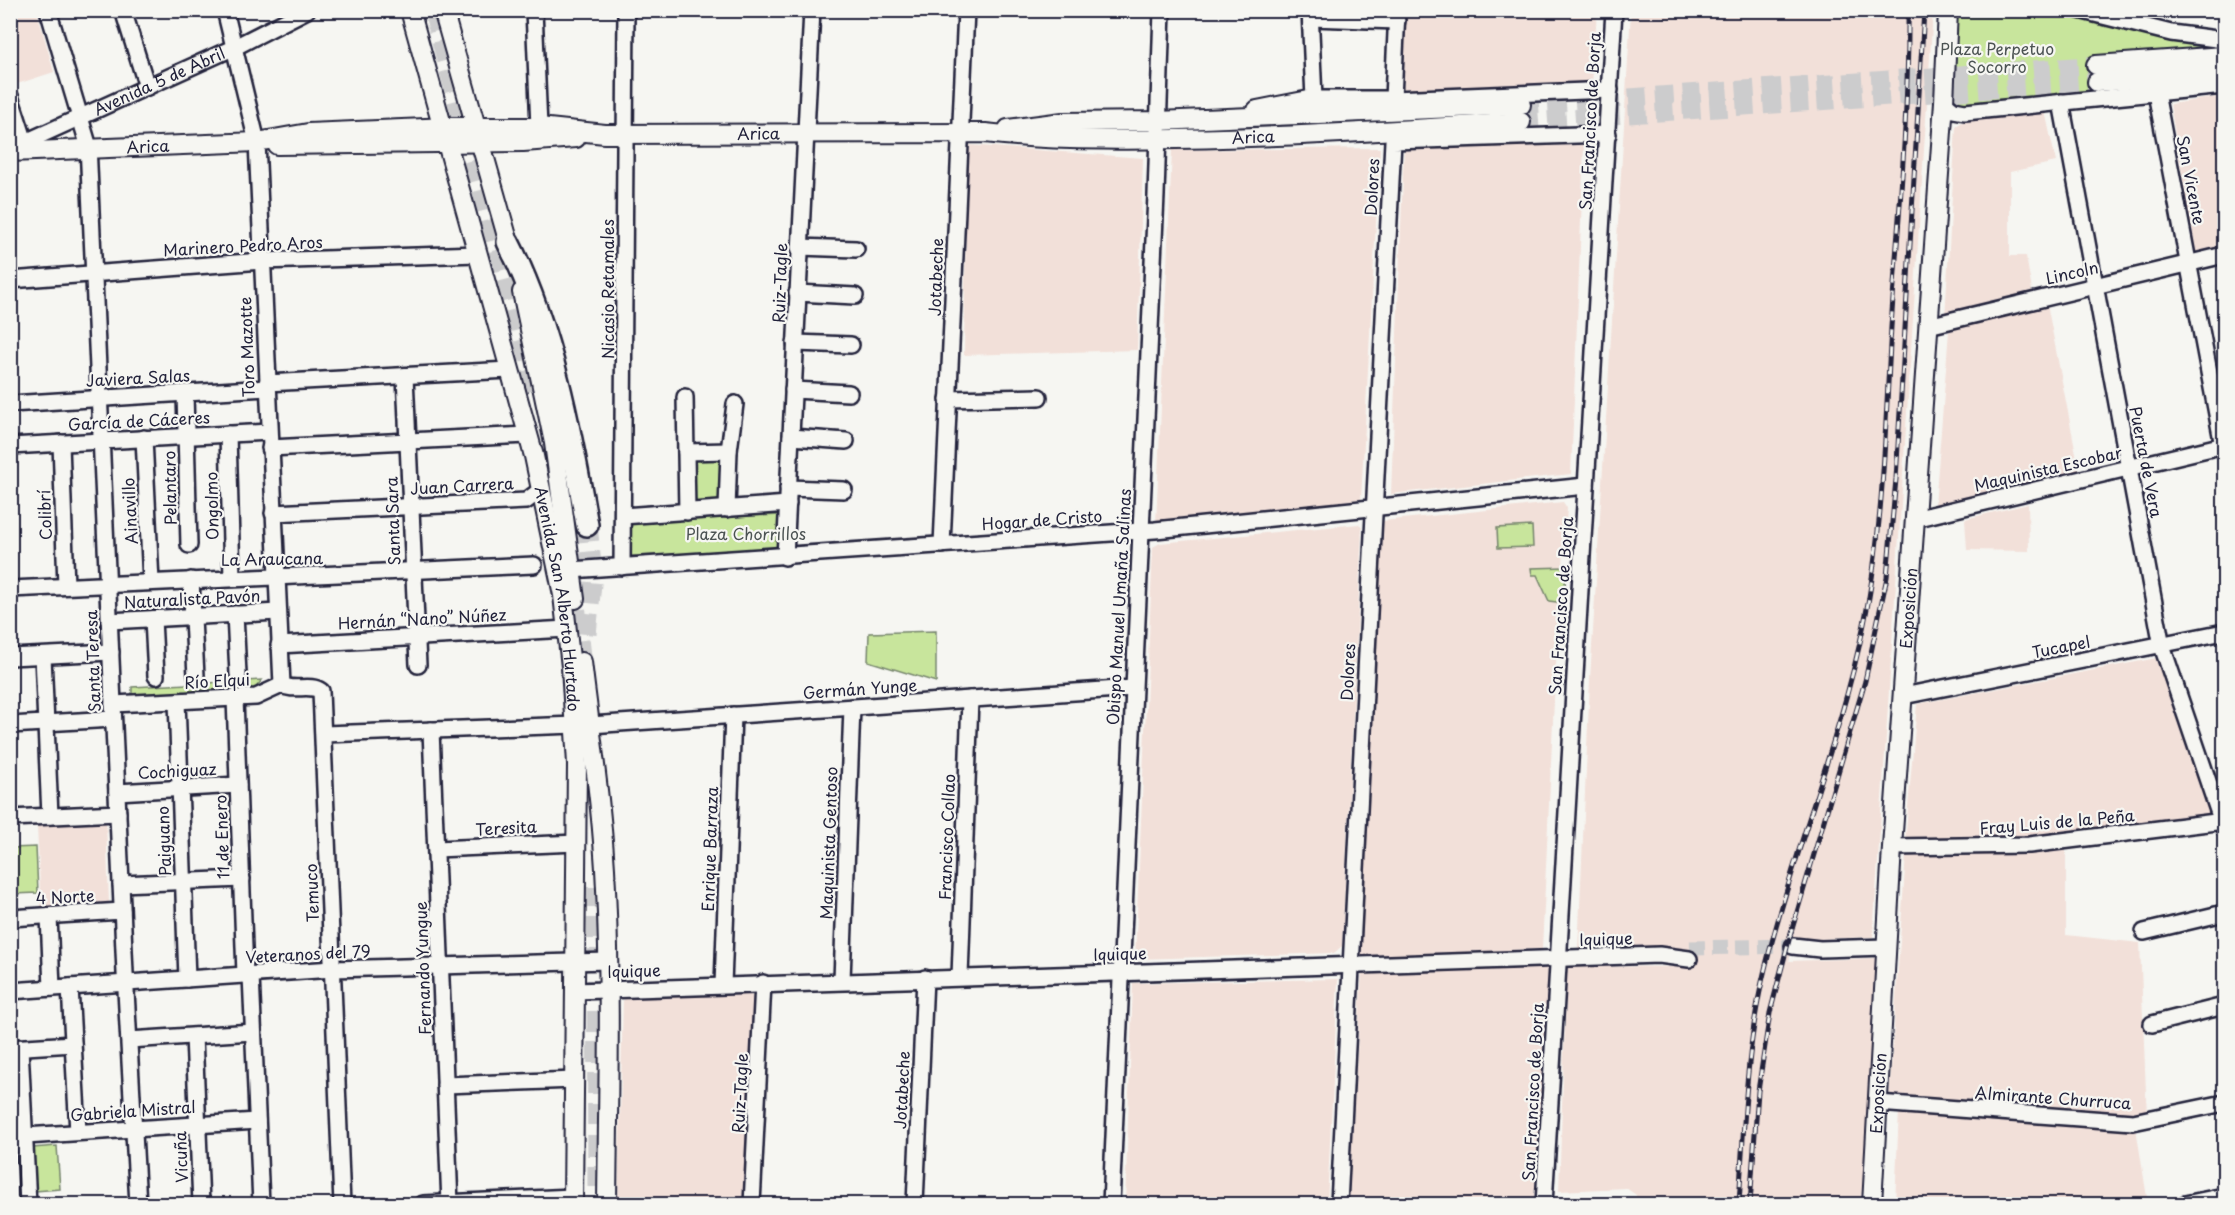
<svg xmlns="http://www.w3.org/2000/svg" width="2235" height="1215" viewBox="0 0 2235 1215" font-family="'Playpen Sans',sans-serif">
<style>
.built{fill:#f2e0d9}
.green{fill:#c8e59c;stroke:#75846c;stroke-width:1.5}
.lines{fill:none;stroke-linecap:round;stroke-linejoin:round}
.minor-tunnel{stroke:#cccccd;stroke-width:15;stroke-dasharray:15 8;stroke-linecap:butt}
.major-tunnel{stroke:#cccccd;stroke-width:18;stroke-dasharray:18 9;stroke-linecap:butt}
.highway-tunnel{stroke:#cccccd;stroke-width:21;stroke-dasharray:21 10;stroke-linecap:butt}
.minor-casing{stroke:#22223b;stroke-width:20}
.major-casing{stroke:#22223b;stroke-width:22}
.highway-casing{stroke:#22223b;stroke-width:26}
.minor{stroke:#f6f6f2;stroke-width:15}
.major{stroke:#f6f6f2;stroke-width:18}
.highway{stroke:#f6f6f2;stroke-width:21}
.rail-casing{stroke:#22223b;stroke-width:5}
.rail{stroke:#f6f6f2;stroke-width:3;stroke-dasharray:9;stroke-linecap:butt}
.labels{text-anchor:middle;stroke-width:4.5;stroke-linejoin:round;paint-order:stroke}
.park-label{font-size:16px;fill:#4c5353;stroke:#f6f6f2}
.street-label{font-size:16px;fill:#22223b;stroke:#f6f6f2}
</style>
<rect width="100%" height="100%" fill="#f6f6f2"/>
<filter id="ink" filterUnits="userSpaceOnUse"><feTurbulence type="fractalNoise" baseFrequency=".0167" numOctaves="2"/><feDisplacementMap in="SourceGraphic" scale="12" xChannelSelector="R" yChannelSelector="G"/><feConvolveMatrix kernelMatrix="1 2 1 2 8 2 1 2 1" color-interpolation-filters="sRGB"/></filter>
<g filter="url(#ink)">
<g class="built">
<path d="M11 10 37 11 54 72 11 86Z"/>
<path d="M1406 11H1597L1592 84 1403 91Z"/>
<path d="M1631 11H1933L1873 937 1795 940 1789 961 1877 958 1861 1204H1636V1195L1626 1188 1559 1191 1567 966 1687 967 1685 952 1578 951 1590 679Z"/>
<path d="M2224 96V249L2196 256 2170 104Z"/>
<path d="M2045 111 2056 162 2010 172V256H2026L2033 296 1945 318 1956 126 1969 118Z"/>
<path d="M967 145 1143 158 1137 350 964 355Z"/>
<path d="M1584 145 1571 474 1391 494 1404 147Z"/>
<path d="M1380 148 1361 499 1156 524 1172 150Z"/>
<path d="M2047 304 2080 474 1935 506 1949 331Z"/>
<path d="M1563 502 1567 508 1555 680 1542 949 1361 956 1383 521Z"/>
<path d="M2028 504 2029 551 1967 550 1965 519Z"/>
<path d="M1359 524 1362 528 1342 946 1334 953 1135 959 1153 547 1160 543Z"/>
<path d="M2157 658 2212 818 2065 836 1905 842 1917 704Z"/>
<path d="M106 823 109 904 41 908 37 826Z"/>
<path d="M2066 851V935L2140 943 2147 1118 1889 1098 1906 854Z"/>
<path d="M1550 968 1540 1142 1533 1204H1348L1362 971Z"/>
<path d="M1338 979 1327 1204H1125L1133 983Z"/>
<path d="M749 993 756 1000 743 1204H618L623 1001 628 995Z"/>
<path d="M1899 1110 2136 1128 2148 1204H1895Z"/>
</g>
<g class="green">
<path d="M1952 11H2048L2174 41 2224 46V49L2089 62 2092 96 1960 110 1947 93Z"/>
<path d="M724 454 723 502 693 504 691 455Z"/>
<path d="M782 515 780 551 631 556V520Z"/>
<path d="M1532 526 1533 547 1498 548 1497 528Z"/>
<path d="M1566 567 1564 603 1549 601 1537 575H1532L1531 568Z"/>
<path d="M936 631V682L868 661 869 633Z"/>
<path d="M262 680 253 691 132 697V687Z"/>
<path d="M36 847 38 893 13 894 11 848Z"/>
<path d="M57 1146 60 1189 35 1191 32 1148Z"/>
</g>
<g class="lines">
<path class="minor-tunnel" d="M1690 948 1793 946"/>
<g class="major-tunnel">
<path d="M1521 105 2096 65"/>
<path d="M1521 122 2097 82"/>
</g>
<g class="highway-tunnel">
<path d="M434 10 534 390"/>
<path d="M572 579 584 682"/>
<path d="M586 634 592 574 587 525"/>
<path d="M597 887 598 1204"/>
</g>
<defs>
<g id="minor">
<path d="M48 10 88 144 125 973 138 1204"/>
<path d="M123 10 147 87"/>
<path d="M225 10 257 142 282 685"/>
<path d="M534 10 539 127"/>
<path d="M1310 10 1314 99H1393L1610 90"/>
<path d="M2079 10 2171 33 2224 40"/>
<path d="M1311 18 1397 21"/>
<path d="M2156 93 2224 451"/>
<path d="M10 96 25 142"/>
<path d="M1393 99 1397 10"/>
<path d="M1944 102 1954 110 1965 112 2224 86"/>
<path d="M2061 102 2162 646 2224 828"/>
<path id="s1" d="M10 149 235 47 307 10"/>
<path d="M799 247 856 249"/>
<path d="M10 280 262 261 478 254"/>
<path d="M797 293 855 296"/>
<path d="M1928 326 2224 255"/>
<path d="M795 343 851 345"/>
<path d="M405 376 418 665"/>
<path d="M267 383 509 370"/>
<path d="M793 390 849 393"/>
<path d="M185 393 189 545"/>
<path d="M685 397 687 512"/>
<path d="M948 399 1039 397"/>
<path d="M10 404 267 388"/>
<path d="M228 434 232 578"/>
<path d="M791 437 846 441"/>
<path d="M144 438 151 582"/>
<path d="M61 443 66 586"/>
<path d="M10 446 269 432"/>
<path d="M270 448 528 435"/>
<path d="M686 452 729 451"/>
<path d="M788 488 844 490"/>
<path d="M727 509 729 451 735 404"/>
<path d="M273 513 526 501 542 489"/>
<path d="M623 516 788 504"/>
<path d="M1914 519 2224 445"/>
<path d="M942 545 966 10"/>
<path d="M785 557 812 10"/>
<path d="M622 567 626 10"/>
<path d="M571 570 1155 530 1586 486"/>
<path d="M191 580 196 676"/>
<path d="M10 589 534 565"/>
<path d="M235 614 238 674"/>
<path d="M153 619 156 676"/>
<path d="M109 621 278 612"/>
<path d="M279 645 567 629"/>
<path d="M43 656 50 816"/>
<path d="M10 657 111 652"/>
<path d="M1903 696 2224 632"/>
<path d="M235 698 245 975"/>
<path d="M177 701 187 979"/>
<path d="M113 704 256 697 282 685C294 692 310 683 321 691L342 1204"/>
<path d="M10 725 113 719"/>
<path d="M590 725 1133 688"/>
<path d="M431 730 450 1204"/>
<path d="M324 734 576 725"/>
<path d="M117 792 238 785"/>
<path d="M10 818 118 813"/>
<path d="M1892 847 2029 845 2224 821"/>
<path d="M436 849 577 843"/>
<path d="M121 884 242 879"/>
<path d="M49 916 52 988"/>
<path d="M10 918 122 911"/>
<path d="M2144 932 2224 913"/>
<path d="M1793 946 1820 949 1886 947"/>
<path d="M251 975 261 1204"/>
<path d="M960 977 970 699"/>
<path d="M842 980 852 707"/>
<path d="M723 985 733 715"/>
<path d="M70 987 78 1132"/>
<path d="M10 991 333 969 608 961"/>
<path d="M575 991 1659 955 1689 959"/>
<path d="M2152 1024 2224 1006"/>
<path d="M194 1036 201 1204"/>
<path d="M129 1040 253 1032"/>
<path d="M10 1048 73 1044"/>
<path d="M20 1048 28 1204"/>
<path d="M445 1085 575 1080"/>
<path d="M1878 1103 2133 1122 2224 1103"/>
<path d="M10 1137 257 1121"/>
<path d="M423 1204 573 1197"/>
<path d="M752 1204 763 983"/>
<path d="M915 1204 925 978"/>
<path d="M1111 1204 1156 195 1162 10"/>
<path d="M1339 1204 1393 141 1608 134"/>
<path d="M1544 1204 1614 10"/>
<path d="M2185 1204 2224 1196"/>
</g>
<g id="major">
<path id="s2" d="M410 10 534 456 563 595 571 667 577 764 573 1204"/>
<path d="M443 10 512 254"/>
<path d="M2096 65 2224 56"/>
<path d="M2097 82 2224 73"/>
<path d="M1257 110 1314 99"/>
<path d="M1008 129 1063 122 1158 121 1521 105"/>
<path d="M277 145 523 142 576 138"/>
<path id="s3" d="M10 152 257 142 308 133 449 127H539L605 134 985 133C1064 142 1143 140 1222 138 1322 135 1422 129 1521 122"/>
<path d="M522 292 554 443 575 599"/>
<path d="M582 662C591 737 603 813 606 889 611 994 608 1099 607 1204"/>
<path id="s4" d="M1872 1204 1892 847 1944 102 1948 10"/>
</g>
<path id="highway" d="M508 242C551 325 571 433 587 525"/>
</defs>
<use href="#minor" class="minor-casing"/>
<use href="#major" class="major-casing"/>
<use href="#highway" class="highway-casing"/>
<use href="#minor" class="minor"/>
<use href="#major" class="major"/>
<use href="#highway" class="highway"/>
<defs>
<g id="rail">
<path d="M1739 1204C1744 1126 1746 1046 1765 969 1793 853 1840 741 1864 624 1884 526 1885 426 1891 327 1898 222 1909 116 1908 10"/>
<path d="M1750 1204 1758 1091 1770 1013 1790 936 1865 681 1887 577 1896 479 1924 10"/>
</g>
</defs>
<use href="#rail" class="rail-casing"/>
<use href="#rail" class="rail"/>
</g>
</g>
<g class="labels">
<g class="park-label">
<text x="1997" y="55">Plaza Perpetuo<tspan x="1997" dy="18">Socorro</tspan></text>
<text x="746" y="540">Plaza Chorrillos</text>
</g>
<g class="street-label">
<text dy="6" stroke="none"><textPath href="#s1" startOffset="164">Avenida 5 de Abril</textPath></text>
<text transform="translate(1590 121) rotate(-87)" y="6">San Francisco de Borja</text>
<text dy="6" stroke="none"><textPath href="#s3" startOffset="750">Arica</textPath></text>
<text dy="6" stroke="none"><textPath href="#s3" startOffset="1245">Arica</textPath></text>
<text dy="6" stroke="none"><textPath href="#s3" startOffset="138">Arica</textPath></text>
<text transform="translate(2191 180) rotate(79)" y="6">San Vicente</text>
<text transform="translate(1372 187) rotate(-87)" y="6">Dolores</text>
<text transform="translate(243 246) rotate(-3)" y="6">Marinero Pedro Aros</text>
<text transform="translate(2072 273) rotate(-13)" y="6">Lincoln</text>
<text transform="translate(936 277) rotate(-88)" y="6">Jotabeche</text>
<text transform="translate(780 283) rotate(-88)" y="6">Ruiz-Tagle</text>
<text transform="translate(608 289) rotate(-90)" y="6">Nicasio Retamales</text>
<text transform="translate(247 347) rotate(-92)" y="6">Toro Mazotte</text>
<text transform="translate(138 378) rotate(-3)" y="6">Javiera Salas</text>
<text transform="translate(139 421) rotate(-3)" y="6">García de Cáceres</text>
<text transform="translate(2146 462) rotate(79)" y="6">Puerta de Vera</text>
<text transform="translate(2048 469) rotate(-13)" y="6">Maquinista Escobar</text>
<text transform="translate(462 486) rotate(-3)" y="6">Juan Carrera</text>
<text transform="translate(170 488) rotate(-91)" y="6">Pelantaro</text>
<text transform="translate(212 506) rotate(-91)" y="6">Ongolmo</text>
<text transform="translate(130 511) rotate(-93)" y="6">Ainavillo</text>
<text transform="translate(45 515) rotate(-92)" y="6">Colibrí</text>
<text transform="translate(1042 520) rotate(-4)" y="6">Hogar de Cristo</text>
<text transform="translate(393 521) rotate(-92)" y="6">Santa Sara</text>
<text transform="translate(272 559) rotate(-1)" y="6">La Araucana</text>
<text transform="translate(192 599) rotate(-3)" y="6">Naturalista Pavón</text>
<text dy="6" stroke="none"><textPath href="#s2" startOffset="608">Avenida San Alberto Hurtado</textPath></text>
<text transform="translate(1561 606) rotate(-86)" y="6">San Francisco de Borja</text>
<text transform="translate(1119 607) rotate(-87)" y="6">Obispo Manuel Umaña Salinas</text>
<text dy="6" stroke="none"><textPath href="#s4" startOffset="597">Exposición</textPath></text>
<text transform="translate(422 619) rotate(-3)" y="6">Hernán “Nano” Núñez</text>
<text transform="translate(2061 647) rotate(-11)" y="6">Tucapel</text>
<text transform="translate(93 661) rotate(-92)" y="6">Santa Teresa</text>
<text transform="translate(1348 672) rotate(-87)" y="6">Dolores</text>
<text transform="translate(217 681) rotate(-3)" y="6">Río Elqui</text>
<text transform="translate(860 689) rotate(-4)" y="6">Germán Yunge</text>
<text transform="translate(177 771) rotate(-3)" y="6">Cochiguaz</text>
<text transform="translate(2057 822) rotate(-5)" y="6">Fray Luis de la Peña</text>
<text transform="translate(506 828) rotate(-3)" y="6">Teresita</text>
<text transform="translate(222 837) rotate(-92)" y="6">11 de Enero</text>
<text transform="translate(947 837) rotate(-88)" y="6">Francisco Collao</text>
<text transform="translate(164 841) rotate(-92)" y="6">Paiguano</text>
<text transform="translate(829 843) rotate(-88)" y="6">Maquinista Gentoso</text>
<text transform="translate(710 849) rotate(-88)" y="6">Enrique Barraza</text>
<text transform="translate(312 893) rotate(-92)" y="6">Temuco</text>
<text transform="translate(65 897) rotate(-3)" y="6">4 Norte</text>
<text transform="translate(1606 939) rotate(-2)" y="6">Iquique</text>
<text transform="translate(308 954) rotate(-3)" y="6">Veteranos del 79</text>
<text transform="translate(1120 954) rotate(-2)" y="6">Iquique</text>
<text transform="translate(423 968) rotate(-92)" y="6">Fernando Yungue</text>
<text transform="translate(634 971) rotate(-2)" y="6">Iquique</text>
<text transform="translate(902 1090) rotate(-87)" y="6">Jotabeche</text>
<text transform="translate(1533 1092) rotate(-87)" y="6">San Francisco de Borja</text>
<text dy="6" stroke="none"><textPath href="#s4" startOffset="111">Exposición</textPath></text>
<text transform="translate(740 1093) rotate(-87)" y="6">Ruiz-Tagle</text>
<text transform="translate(2053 1098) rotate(4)" y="6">Almirante Churruca</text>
<text transform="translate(133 1111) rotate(-4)" y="6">Gabriela Mistral</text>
<text transform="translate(181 1157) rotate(-92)" y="6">Vicuña</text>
</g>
</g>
<rect width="2235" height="1215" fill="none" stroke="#f6f6f2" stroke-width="36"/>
<rect x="18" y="18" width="2199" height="1179" fill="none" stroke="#22223b" stroke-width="2" filter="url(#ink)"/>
</svg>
